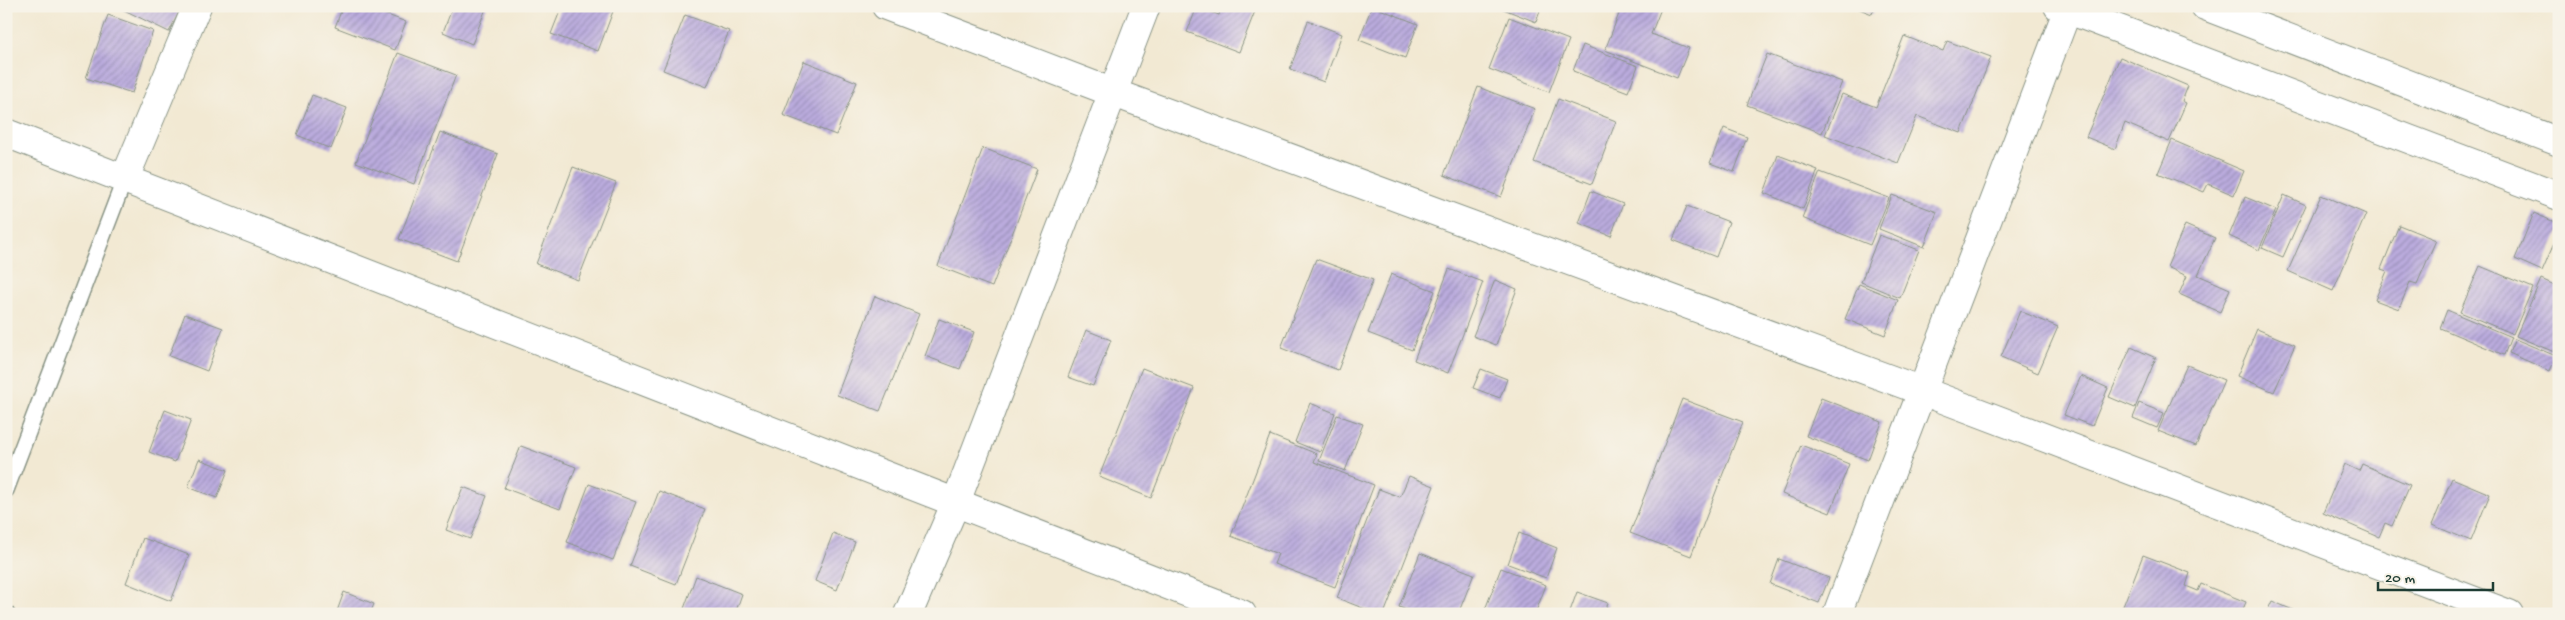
<svg xmlns="http://www.w3.org/2000/svg" width="2565" height="620" viewBox="0 0 2565 620" font-family="'Gochi Hand',sans-serif">
<style>
.building{fill:url(#building-hatch)}
.lines{fill:none;stroke-linecap:round;stroke-linejoin:round}
.service-casing{stroke:#889384;stroke-width:18}
.minor-casing{stroke:#889384;stroke-width:30}
.service{stroke:#fff;stroke-width:15}
.minor{stroke:#fff;stroke-width:28}
</style>
<defs>
<pattern id="building-hatch" width="6" height="6" patternUnits="userSpaceOnUse" patternTransform="scale(1.25)"><rect width="6" height="6" fill="#bbacde"/><path d="M-1 1l2-2M0 6l6-6M5 7l2-2" fill="none" stroke="#978db5"/></pattern>
</defs>
<rect width="100%" height="100%" fill="#f7f3e8"/>
<filter id="ink" filterUnits="userSpaceOnUse"><feTurbulence type="fractalNoise" baseFrequency=".02" numOctaves="2"/><feDisplacementMap in="SourceGraphic" scale="10" xChannelSelector="R" yChannelSelector="G"/><feConvolveMatrix kernelMatrix="1 2 1 2 8 2 1 2 1" color-interpolation-filters="sRGB"/></filter>
<filter id="wash" filterUnits="userSpaceOnUse"><feTurbulence type="fractalNoise" baseFrequency=".0096" numOctaves="4" result="noise"/><feDisplacementMap in="SourceGraphic" scale="20" xChannelSelector="R" yChannelSelector="G"/><feGaussianBlur stdDeviation="1.12" result="paint"/><feColorMatrix in="noise" values="0 0 0 0 0 0 0 0 0 0 0 0 0 0 0 0 0 1.4 0 .05"/><feComposite in="paint" operator="in"/></filter>
<g filter="url(#wash)">
<rect width="100%" height="100%" fill="#f2e9d3"/>
<g id="blocks">
<g class="building">
<path d="M116 6H182L169 32Z"/>
<path d="M343 6H364L406 22 395 50 335 27Z"/>
<path d="M453 6H487L472 44 443 32Z"/>
<path d="M562 6H615L598 51 551 34Z"/>
<path d="M1222 6H1257L1239 52 1187 32 1197 7 1219 15Z"/>
<path d="M1372 6 1418 24 1405 58 1359 40Z"/>
<path d="M1502 6H1542L1536 22 1501 8Z"/>
<path d="M1622 6H1662L1651 34 1689 48 1677 78 1605 50Z"/>
<path d="M1852 6H1875L1872 14Z"/>
<path d="M108 15 153 31 132 93 86 78Z"/>
<path d="M685 15 729 31 707 87 663 70Z"/>
<path d="M1509 17 1569 40 1549 92 1489 69Z"/>
<path d="M1308 21 1342 34 1324 82 1290 69Z"/>
<path d="M1904 36 1943 51 1947 41 1991 57 1961 133 1917 116 1898 163 1825 135 1842 94 1876 107Z"/>
<path d="M1583 45 1638 66 1628 92 1573 71Z"/>
<path d="M398 53 456 75 414 184 356 162Z"/>
<path d="M1767 54 1842 82 1822 133 1747 105Z"/>
<path d="M2120 57 2188 86 2182 101 2186 103 2169 142 2125 123 2115 149 2086 137Z"/>
<path d="M804 61 857 82 836 135 783 115Z"/>
<path d="M1478 87 1535 109 1501 197 1444 175Z"/>
<path d="M312 95 347 108 331 149 297 135Z"/>
<path d="M1558 99 1616 121 1592 184 1534 162Z"/>
<path d="M1724 128 1747 137 1734 172 1710 163Z"/>
<path d="M440 132 498 154 457 261 399 239Z"/>
<path d="M2172 140 2244 171 2234 195 2208 184 2204 192 2158 173Z"/>
<path d="M983 148 1037 169 992 287 938 266Z"/>
<path d="M1778 155 1818 170 1803 209 1764 193Z"/>
<path d="M573 167 616 183 578 280 536 264Z"/>
<path d="M1820 172 1889 198 1870 245 1802 218Z"/>
<path d="M1591 191 1623 204 1611 236 1579 223Z"/>
<path d="M1892 195 1937 212 1924 247 1879 229Z"/>
<path d="M2284 195 2306 205 2283 257 2262 248Z"/>
<path d="M2321 195 2366 214 2333 291 2288 271Z"/>
<path d="M2245 197 2276 210 2259 250 2229 236Z"/>
<path d="M1687 206 1729 222 1716 257 1673 240Z"/>
<path d="M2534 213 2559 224V232L2542 271 2515 259Z"/>
<path d="M2185 225 2215 238 2198 275 2230 289 2220 312 2179 294 2187 276 2167 267Z"/>
<path d="M2399 225 2436 240 2417 284 2410 282 2399 309 2375 300 2387 271 2381 269Z"/>
<path d="M1879 235 1919 250 1900 298 1861 282Z"/>
<path d="M1316 259 1373 280 1338 370 1281 348Z"/>
<path d="M2480 266 2533 288 2513 334 2460 312Z"/>
<path d="M1449 269 1483 282 1448 373 1414 360Z"/>
<path d="M1391 274 1435 291 1412 350 1368 333Z"/>
<path d="M2541 279 2559 287V354L2516 336Z"/>
<path d="M1495 280 1517 289 1496 345 1473 336Z"/>
<path d="M1859 284 1898 300 1885 335 1845 319Z"/>
<path d="M875 296 919 314 880 411 837 395Z"/>
<path d="M2447 310 2511 337 2504 355 2440 328Z"/>
<path d="M2020 311 2058 327 2038 373 2001 357Z"/>
<path d="M185 314 223 328 207 371 169 356Z"/>
<path d="M939 319 974 332 960 369 925 356Z"/>
<path d="M2257 329 2295 345 2274 392 2237 376Z"/>
<path d="M1086 330 1111 340 1093 386 1068 377Z"/>
<path d="M2515 339 2556 356 2550 371 2509 353Z"/>
<path d="M2131 347 2156 358 2135 408 2109 397Z"/>
<path d="M2187 365 2224 380 2196 446 2158 431Z"/>
<path d="M1142 368 1194 388 1151 498 1099 477Z"/>
<path d="M1481 369 1507 379 1500 398 1473 388Z"/>
<path d="M2081 376 2108 388 2092 426 2064 415Z"/>
<path d="M1821 398 1882 422 1868 460 1806 436Z"/>
<path d="M1682 399 1743 422 1691 556 1630 533Z"/>
<path d="M1310 403 1335 413 1320 452 1295 442Z"/>
<path d="M2139 403 2164 413 2157 428 2133 418Z"/>
<path d="M165 410 191 420 175 462 149 452Z"/>
<path d="M1337 415 1363 424 1345 471 1319 461Z"/>
<path d="M1270 435 1317 454 1314 462 1374 485 1335 587 1274 564 1278 554 1231 536Z"/>
<path d="M1801 445 1849 464 1830 513 1782 494Z"/>
<path d="M521 446 576 467 560 509 504 488Z"/>
<path d="M199 459 228 470 217 498 188 487Z"/>
<path d="M2344 464 2359 471 2362 464 2410 485 2392 526 2385 523 2379 537 2323 513Z"/>
<path d="M1409 476 1434 486 1384 614H1378L1337 598 1379 489 1400 497Z"/>
<path d="M2452 478 2490 494 2471 541 2432 525Z"/>
<path d="M589 484 636 502 613 560 567 542Z"/>
<path d="M463 487 487 496 470 539 446 530Z"/>
<path d="M659 491 705 509 676 584 630 566Z"/>
<path d="M833 533 855 542 837 590 815 581Z"/>
<path d="M1519 533 1557 548 1546 578 1508 564Z"/>
<path d="M143 538 189 555 171 601 126 583Z"/>
<path d="M1420 553 1474 574 1458 614H1417L1399 607Z"/>
<path d="M2143 555 2190 573 2186 586 2198 591 2201 584 2246 602 2241 614H2120Z"/>
<path d="M1779 559 1829 578 1819 603 1770 584Z"/>
<path d="M1501 568 1546 585 1535 614 1484 612Z"/>
<path d="M696 576 742 594 735 614H682Z"/>
<path d="M344 592 374 604 370 614H336Z"/>
<path d="M1577 592 1608 603 1604 614H1569Z"/>
<path d="M2272 601 2302 614H2266Z"/>
</g>
</g>
</g>
<g filter="url(#ink)">
<use href="#blocks" fill-opacity="0" stroke="#889384" stroke-width="1"/>
<g class="lines">
<defs>
<g id="service">
<path d="M6 490 125 178"/>
<path d="M6 614H7"/>
</g>
<g id="minor">
<path d="M886 6 1114 93 1922 391 2509 614"/>
<path d="M2058 6 2559 196"/>
<path d="M2205 6 2559 142"/>
<path d="M6 133 1242 614"/>
<path d="M125 178 197 6"/>
<path d="M908 614 956 502 1146 6"/>
<path d="M1837 614 2069 6"/>
</g>
</defs>
<use href="#service" class="service-casing"/>
<use href="#minor" class="minor-casing"/>
<use href="#service" class="service"/>
<use href="#minor" class="minor"/>
</g>
</g>
<rect width="2565" height="620" fill="none" stroke="#f7f3e8" stroke-width="25"/>
<path d="M2378 582v8h115v-8" fill="none" stroke="#1f3d34" stroke-width="2.5"/>
<text x="2385" y="582" font-size="15" fill="#1f3d34" stroke="#f7f3e8" stroke-width="4" paint-order="stroke">20 m</text>
</svg>
